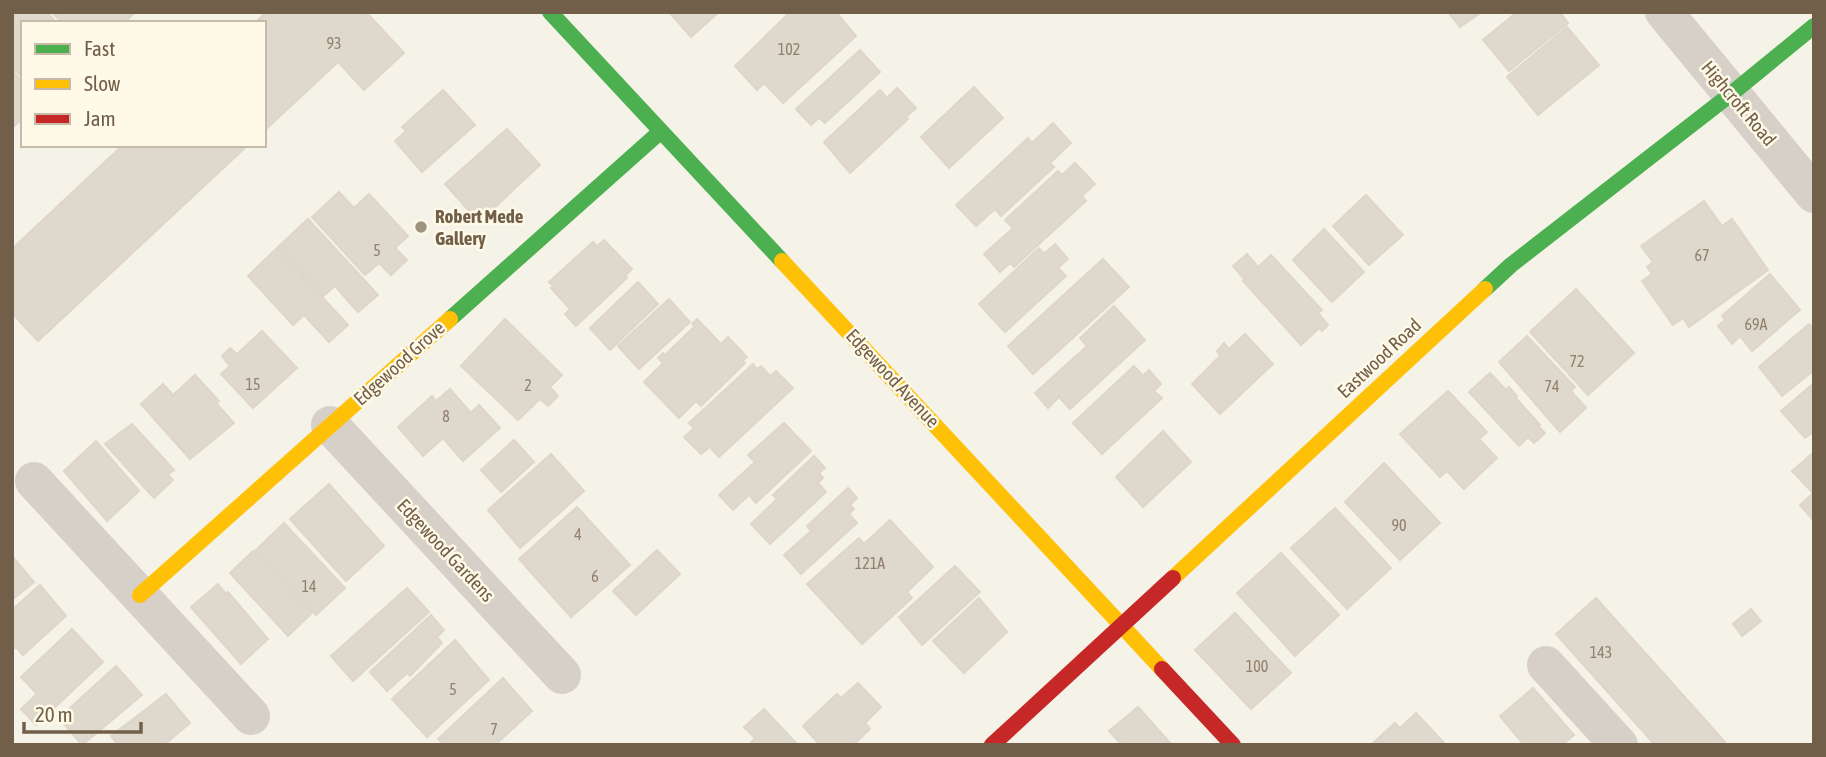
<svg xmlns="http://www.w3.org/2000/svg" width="1826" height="757" viewBox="0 0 1826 757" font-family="'Asap Condensed',sans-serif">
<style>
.building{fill:#dfd8cd;stroke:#ded6ca;stroke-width:2}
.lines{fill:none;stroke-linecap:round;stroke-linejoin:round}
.street{stroke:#d7d0c9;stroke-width:38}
.fast{stroke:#4caf50;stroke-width:16}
.slow{stroke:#ffc107;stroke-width:16}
.jam{stroke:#c62828;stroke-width:16}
.poi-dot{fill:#a09280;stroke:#fff9e7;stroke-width:2.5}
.labels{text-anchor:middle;stroke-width:5;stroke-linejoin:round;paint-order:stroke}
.number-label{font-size:16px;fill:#90806d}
.street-label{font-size:19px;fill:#725f49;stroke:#fff9e7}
.poi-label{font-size:19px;font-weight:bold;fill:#725f49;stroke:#fff9e7;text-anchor:start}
</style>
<rect width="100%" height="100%" fill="#f5f2e7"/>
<g class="building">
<path d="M12 12H47L57 23H23V78L12 67Z"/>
<path d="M52 12H135L124 23H62Z"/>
<path d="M266 12H366L404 53 364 90 338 62 264 131V23H255Z"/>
<path d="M669 12H719L691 37Z"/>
<path d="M790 12H836L856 36 783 103 764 83 757 90 735 66Z"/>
<path d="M1448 12H1482L1460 27Z"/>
<path d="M1517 12H1560L1568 23 1509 71 1483 40Z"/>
<path d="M1567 27 1599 65 1538 115 1507 77Z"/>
<path d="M860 50 880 72 825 123 819 118 811 125 796 109Z"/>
<path d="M12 71 23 82V118L12 128Z"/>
<path d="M974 87 1003 118 949 168 921 137Z"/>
<path d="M897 88 916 108 906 117 908 119 850 173 824 142 880 90 887 98Z"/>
<path d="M443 90 475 125 422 172 395 141 406 131 402 127Z"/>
<path d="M1053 123 1071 143 1050 163 1054 167 1001 216 995 209 976 226 956 205 1028 138 1032 143Z"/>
<path d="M507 129 540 165 479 222 445 184Z"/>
<path d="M123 145H248L38 341 12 313V249Z"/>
<path d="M1075 163 1095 184 1082 196 1086 201 1014 267 1010 263 1000 272 984 254 1013 228 1005 220 1058 171 1062 175Z"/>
<path d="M339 192 354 208 369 194 408 236 395 248 407 260 391 275 379 263 365 275 312 217Z"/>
<path d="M1366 195 1403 235 1369 265 1333 226Z"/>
<path d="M1704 201 1722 226 1732 219 1768 270 1689 327 1683 318 1673 325 1642 281 1652 274 1647 267 1653 262 1641 246Z"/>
<path d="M308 219 378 295 358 312 335 286 323 296 278 247Z"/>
<path d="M1324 229 1364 272 1332 302 1293 260Z"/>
<path d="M604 240 632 269 625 276 627 278 576 326 565 314 570 309 551 288 554 287 549 282 593 242 597 246Z"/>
<path d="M1055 244 1068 259 1058 268 1066 276 1005 332 979 304 1039 248 1044 254Z"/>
<path d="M277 248 348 325 329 342 304 315 293 325 248 276Z"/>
<path d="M1247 254 1258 267 1271 255 1322 310 1318 313 1328 325 1322 331 1319 328 1301 345 1243 281 1245 280 1233 266Z"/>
<path d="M1103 259 1129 287 1033 374 1008 346Z"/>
<path d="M1770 274 1800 310 1752 351 1740 336 1732 344 1718 326 1725 320 1722 316Z"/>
<path d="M638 282 658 304 610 350 590 328Z"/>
<path d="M1576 289 1634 353 1588 395 1530 332Z"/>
<path d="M669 299 690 322 639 369 618 346Z"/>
<path d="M1114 306 1145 340 1070 409 1059 397 1048 408 1035 393 1087 346 1080 338Z"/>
<path d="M505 319 562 375 550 387 558 396 548 406 540 399 518 420 461 366Z"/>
<path d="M697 319 721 344 728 337 747 357 743 360 745 363 701 406 696 401 679 418 644 382 663 363 658 358 663 353 665 355 695 326 692 324Z"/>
<path d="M1809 324 1814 329V370L1782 396 1759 367Z"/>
<path d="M262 331 297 368 253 408 221 374 230 366 222 356 230 348 237 354Z"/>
<path d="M1245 334 1273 364 1220 414 1192 384 1220 356 1217 351 1224 343 1229 349Z"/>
<path d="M1527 336 1575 387 1571 391 1586 408 1560 432 1499 362Z"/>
<path d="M753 364 757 369 761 366 770 376 776 371 793 388 719 457 710 447 701 454 684 437 694 428 689 423Z"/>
<path d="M1134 366 1143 376 1149 370 1161 384 1154 391 1162 398 1102 454 1073 423Z"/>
<path d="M1490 373 1506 390 1509 387 1517 396 1515 397 1540 425 1538 426 1545 433 1534 443 1528 437 1519 446 1469 392Z"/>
<path d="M195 375 219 401 216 403 234 423 190 459 141 404 163 384 173 395Z"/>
<path d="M1814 383V431L1805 438 1781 411Z"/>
<path d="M450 389 471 413 479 405 500 428 463 461 443 438 423 456 398 427 432 396 436 401Z"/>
<path d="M1448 391 1487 432 1479 439 1497 458 1464 489 1447 471 1440 477 1400 434Z"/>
<path d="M784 423 811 451 756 503 749 495 733 510 719 495 755 462 748 455Z"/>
<path d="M132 424 174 470 168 475 173 480 154 498 105 444Z"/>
<path d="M1163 431 1191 462 1143 507 1116 477Z"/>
<path d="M514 440 534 462 501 492 481 470Z"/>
<path d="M96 441 139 491 107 521 64 471Z"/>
<path d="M1814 452V521L1800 505 1813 493 1792 471Z"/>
<path d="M551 454 584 491 520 548 488 510Z"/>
<path d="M814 456 825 468 819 473 823 478 818 483 826 492 770 544 751 524 777 499 773 495Z"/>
<path d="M1384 463 1440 523 1400 560 1345 502Z"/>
<path d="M329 484 384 546 346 581 290 519Z"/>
<path d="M848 488 857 498 850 505 854 509 849 514 857 523 801 574 784 555 811 531 807 526Z"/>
<path d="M577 507 630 565 571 617 519 559Z"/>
<path d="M1335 508 1391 568 1347 609 1291 548Z"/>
<path d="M890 520 933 567 907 592 912 598 862 644 807 584 859 538 864 544Z"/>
<path d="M284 523 345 588 316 615 255 551Z"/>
<path d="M657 550 680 574 636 615 613 591Z"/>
<path d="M253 551 312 613 288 636 230 573Z"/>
<path d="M1281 553 1339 615 1295 656 1237 593Z"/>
<path d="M12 556 34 582 12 600Z"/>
<path d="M955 566 980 592 922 645 899 617Z"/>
<path d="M218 584 226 594 228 592 268 639 241 664 191 607Z"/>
<path d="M40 585 66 616 23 655 16 647 12 650V610Z"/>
<path d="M407 588 429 612 353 681 331 656Z"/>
<path d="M979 598 1007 632 964 673 933 641Z"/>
<path d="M1596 598 1725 742 1722 745H1655L1556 634Z"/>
<path d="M1751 609 1761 621 1742 636 1733 624Z"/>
<path d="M1235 613 1291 673 1251 709 1195 650Z"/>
<path d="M431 615 444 630 437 637 442 643 410 676 407 673 387 691 370 672Z"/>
<path d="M72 629 103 662 36 725 21 709 37 694 21 677Z"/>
<path d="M455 640 489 680 427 737 392 699Z"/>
<path d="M116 666 142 695 82 745 59 718Z"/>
<path d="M503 678 532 711 495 745H444L438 739Z"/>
<path d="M858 683 881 707 865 723 870 729 853 745H820L803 726 837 694 841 698Z"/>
<path d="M1533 688 1574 735 1562 745H1524L1500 716Z"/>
<path d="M166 694 190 723 164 745H118L111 736Z"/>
<path d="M1138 707 1172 745H1122L1109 731Z"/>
<path d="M764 709 798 745H749L755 738 744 727Z"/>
<path d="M1416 713 1446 745H1371L1395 723 1400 728Z"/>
</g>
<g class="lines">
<g class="street">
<path d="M1664 12 1814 194"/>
<path d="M330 425 562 675"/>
<path d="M34 481 251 716"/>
<path d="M1546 665 1619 745"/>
</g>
<g class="fast">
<path d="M550 12 782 261"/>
<path d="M1485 289 1511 265 1731 94 1814 26"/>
<path d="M450 319 660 132"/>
</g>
<g class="slow">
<path d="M782 261 1162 669"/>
<path d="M1173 578 1485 289"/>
<path d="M140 595 450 319"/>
</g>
<g class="jam">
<path d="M1162 669 1233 745"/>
<path d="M992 745 1173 578"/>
</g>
</g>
<circle class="poi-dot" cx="421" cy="227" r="7"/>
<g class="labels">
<g class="number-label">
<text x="334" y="49">93</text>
<text x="789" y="55">102</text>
<text x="377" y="256">5</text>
<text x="1702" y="261">67</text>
<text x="1756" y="330">69A</text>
<text x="1577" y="367">72</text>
<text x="253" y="390">15</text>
<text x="528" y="391">2</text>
<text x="1552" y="392">74</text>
<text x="446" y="422">8</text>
<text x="1399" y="531">90</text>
<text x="578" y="540">4</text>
<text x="870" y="569">121A</text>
<text x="595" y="582">6</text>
<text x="309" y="592">14</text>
<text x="1601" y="658">143</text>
<text x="1257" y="672">100</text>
<text x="453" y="695">5</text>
<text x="494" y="735">7</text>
</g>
<g class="street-label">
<text transform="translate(1739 103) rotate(50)" y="7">Highcroft Road</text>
<text transform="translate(1379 358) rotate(-43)" y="7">Eastwood Road</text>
<text transform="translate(399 363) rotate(-42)" y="7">Edgewood Grove</text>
<text transform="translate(893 378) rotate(47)" y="7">Edgewood Avenue</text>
<text transform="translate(446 550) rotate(47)" y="7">Edgewood Gardens</text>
</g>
<g class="poi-label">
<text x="435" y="223">Robert Mede<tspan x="435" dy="22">Gallery</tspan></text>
</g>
</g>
<rect width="1826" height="757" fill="none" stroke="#725f49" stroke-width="28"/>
<rect x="21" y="21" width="245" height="126" fill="#fff9e7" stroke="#c7bba8" stroke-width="2"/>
<rect x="35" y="44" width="35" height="10" fill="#4caf50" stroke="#c7bba8" stroke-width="2"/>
<text x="84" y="56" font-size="21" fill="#725f49">Fast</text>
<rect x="35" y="79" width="35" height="10" fill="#ffc107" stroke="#c7bba8" stroke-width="2"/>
<text x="84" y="91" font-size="21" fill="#725f49">Slow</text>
<rect x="35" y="114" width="35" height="10" fill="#c62828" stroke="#c7bba8" stroke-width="2"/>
<text x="84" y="126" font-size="21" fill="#725f49">Jam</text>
<path d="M24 722v10h117v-10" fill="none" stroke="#725f49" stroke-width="3.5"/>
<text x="35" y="722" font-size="21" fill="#725f49" stroke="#fff9e7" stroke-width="5" paint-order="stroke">20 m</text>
</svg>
